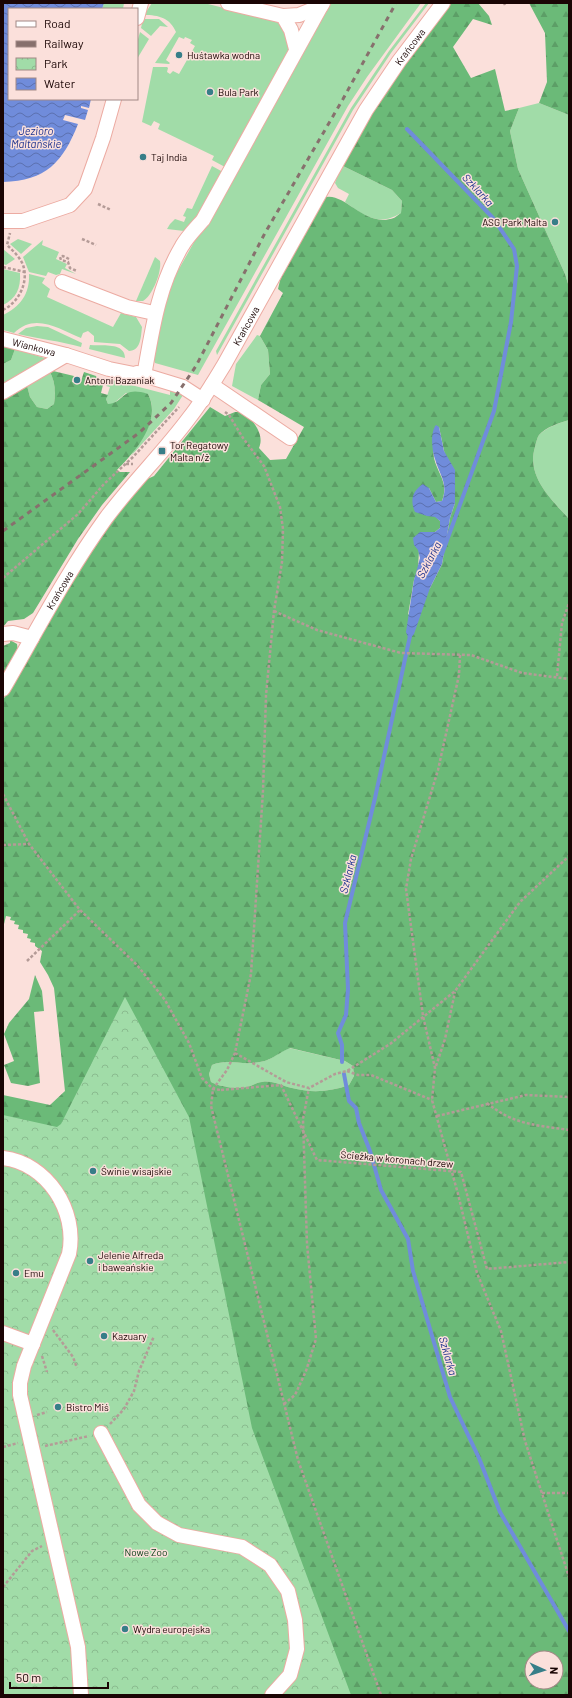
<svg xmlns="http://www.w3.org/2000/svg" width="572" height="1698" viewBox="0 0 572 1698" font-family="Barlow,sans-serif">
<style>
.green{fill:#a1dca8}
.forest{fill:url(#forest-firs);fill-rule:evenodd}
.park{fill:url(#park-crowns)}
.water{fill:url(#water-waves)}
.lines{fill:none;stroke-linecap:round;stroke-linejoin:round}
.stream{stroke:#708cdb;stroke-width:4}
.minor-casing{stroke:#ecaba2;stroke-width:16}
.path{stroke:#b49b97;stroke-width:2.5;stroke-dasharray:3 2;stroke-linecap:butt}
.minor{stroke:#fff;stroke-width:14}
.rail{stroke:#87706d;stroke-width:3;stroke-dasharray:5 5;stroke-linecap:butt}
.path-bridge{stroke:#b49b97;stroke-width:2.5;stroke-dasharray:3 2;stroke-linecap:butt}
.poi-dot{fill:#377e88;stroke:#fbe0db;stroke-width:1.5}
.labels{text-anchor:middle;stroke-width:3;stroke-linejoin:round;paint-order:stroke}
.street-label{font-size:10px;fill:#1a0504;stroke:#fbe0db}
.poi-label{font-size:10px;fill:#1a0504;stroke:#fbe0db;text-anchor:start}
.park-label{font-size:10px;fill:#003b11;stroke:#fbe0db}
.water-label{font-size:11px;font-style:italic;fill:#1d328e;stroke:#fbe0db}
</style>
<defs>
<pattern id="forest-firs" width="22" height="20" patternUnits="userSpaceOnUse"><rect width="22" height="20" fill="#6bba78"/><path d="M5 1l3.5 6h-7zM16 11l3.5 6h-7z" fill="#5c9e66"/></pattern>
<pattern id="park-crowns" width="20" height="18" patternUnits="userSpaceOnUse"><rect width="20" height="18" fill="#a1dca8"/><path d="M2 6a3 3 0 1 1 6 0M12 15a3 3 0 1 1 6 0" fill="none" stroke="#8abb8f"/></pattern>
<pattern id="water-waves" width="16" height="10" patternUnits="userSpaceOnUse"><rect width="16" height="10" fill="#708cdb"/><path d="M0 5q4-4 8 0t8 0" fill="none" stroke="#5b70af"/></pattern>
</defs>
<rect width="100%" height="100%" fill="#fbe0db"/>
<g class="green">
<path d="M104 3H124L123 9H102Z"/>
<path d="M152 3H204L276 21 283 28 290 49 225 167 212 160 214 156 158 129 160 124 154 121 151 126 142 122 153 67H167L168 68 167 72 170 74 173 71 179 74 195 46 190 43 192 40 185 37 184 39 179 37 166 60 170 63 169 64 155 63 176 32C170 18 159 15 144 15Z"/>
<path d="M331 3H421L367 77 348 106 198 375 155 363 153 358 160 321 171 283 325 10Z"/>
<path d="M426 3H429L391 53 353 110 217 355 216 351 351 108 389 51Z"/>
<path d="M143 19H159L168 27 160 26 151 36 141 28Z"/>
<path d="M140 32 149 39 137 59V43Z"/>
<path d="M539 103 569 115V287L565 274 518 169 510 131 519 108Z"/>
<path d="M341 165 392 190 402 201 401 213C378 227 365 216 345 202L349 194 338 188 335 183Z"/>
<path d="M212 166 223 172 198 221 184 231 167 229 170 224 175 219 184 222 186 217 183 216 187 208 192 209Z"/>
<path d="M18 239 32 244 21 254 10 244Z"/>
<path d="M43 240 42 245 59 252 56 259 67 264 65 268 76 274 62 269 60 274 56 275 48 272 46 276 29 272 23 257Z"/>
<path d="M3 249 15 259 6 265 3 264Z"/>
<path d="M155 257 160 261C162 272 152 296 143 301H136Z"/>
<path d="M3 269 20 273C21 288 16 299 3 305Z"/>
<path d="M29 274 45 278 42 283 50 289 47 297 113 327 121 313 136 317 142 327C141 336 141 351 129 351L120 344 94 342V336L88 331 83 333 81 338C59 329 35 312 14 333L3 330V315C20 307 30 294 29 274Z"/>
<path d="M37 326 48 327 82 343 81 347C60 341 39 339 18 334L26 328Z"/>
<path d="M257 335 260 336 268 350 270 374 261 385 258 400 232 386 236 364Z"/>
<path d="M90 345C102 346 125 342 125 358L89 349Z"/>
<path d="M15 349 48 359 19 379 3 384V364L11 360Z"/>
<path d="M49 370C55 381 56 391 54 404L47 409 37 407 30 397 26 382Z"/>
<path d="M108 379 170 395V389L183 395 174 409 131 456C143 436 160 417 148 394L126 393 113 404H108L106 399 110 387 106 386Z"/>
<path d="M569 420V519C551 499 526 476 535 447 536 443 537 438 539 435 547 427 559 423 569 420Z"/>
<path d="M289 1048 345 1061 353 1066 354 1076 349 1085C330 1092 311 1093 292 1088 282 1086 272 1080 262 1082 257 1082 252 1086 247 1087 236 1089 220 1087 211 1082L209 1074 212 1065C226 1059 238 1064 252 1063 271 1062 274 1055 289 1048Z"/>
</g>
<g class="forest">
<path d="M451 3H478L489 16 492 25 473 19 453 47 471 78 495 69 505 111 519 108 510 131 518 169 565 274 569 287V420C559 423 546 427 539 435 537 438 536 443 535 447 526 476 551 499 569 519V1695H3V1095L50 1105 65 1091 54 988 48 975 40 962 42 951 35 946V943L30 942 31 939 27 938 28 934 23 933V930L18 929 19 925 14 924 15 921 10 920 11 917 6 916 4 924 3 923V700L92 547 143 481 154 476 210 407 225 416 235 412H245C253 422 265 434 259 448L270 460 286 459 304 427 258 400 261 385 270 374 268 350 260 336 283 293 278 289 282 272 323 198C343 190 363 226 390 219 394 219 398 215 401 213L402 201 392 190 341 165C372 108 411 55 451 3ZM439 427 455 503 450 518 442 564 430 588 408 615 414 580 418 569 420 532H435L440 528V521L435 516H427L429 488 436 502 442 501C449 482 438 475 434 458 432 447 436 437 439 427ZM290 1048 345 1061 353 1066 354 1076 349 1085C330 1092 311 1093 292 1088 282 1086 272 1080 262 1082 257 1082 252 1086 247 1087 236 1089 220 1087 211 1082L209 1074 212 1065C226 1059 238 1064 252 1063 271 1062 274 1055 290 1048ZM532 1658H556V1682H532Z"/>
<path d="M529 3H569V115L539 103 547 82 545 33Z"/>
<path d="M3 346 15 349 11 360 3 364Z"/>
<path d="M49 370 74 376 72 382 80 384 84 372 96 376 100 385H103L101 393 108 395 106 399 108 404C125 403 121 385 148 394 162 421 136 451 117 470L120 472H130L102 505 78 539 33 613 24 619 8 621 3 627V384L19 379 26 382 30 397 37 407 47 409 54 404C56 391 55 381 49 370Z"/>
<path d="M10 640 17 644 18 652 3 677V646L10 643Z"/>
<path d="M35 975 42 991 44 1011 34 1012 40 1083 28 1086 11 1083 4 1065 14 1061 4 1034 9 1023 29 999Z"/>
</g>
<path class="park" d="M125 997 189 1117 252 1428 351 1695H3V1115L57 1127 61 1124Z"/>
<g class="water">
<path d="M3 3H104L102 9H9V99H91L89 108 81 106V108L88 110 85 120 65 115 63 120 78 124C63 162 46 181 3 182Z"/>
<path d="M436 425 439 427 444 451 455 470V503L450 518 442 564 430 588 414 634 409 640 406 632 414 580 420 558 418 550 414 545 413 538 420 532H435L440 528V521L435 517 427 516 415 512C410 501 412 491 423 484L429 488 436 502 442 501C449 484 439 474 435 459 432 451 430 432 436 425Z"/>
</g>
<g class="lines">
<g class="stream">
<path d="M407 129 493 218 514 249 517 266 511 322 494 411 442 554"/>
<path d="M342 1062V1045L338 1033 346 1015 348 989 345 923 375 798 410 636"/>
<path d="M344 1074 349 1101 356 1108 359 1123 370 1151 381 1190 408 1239 413 1271 450 1397 479 1458 500 1512 569 1631"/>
</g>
<defs>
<g id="minor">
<path d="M228 3 283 16 291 30 296 49"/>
<path d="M283 16 299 15 321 6 323 3"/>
<path d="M137 18 141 3"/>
<path d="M3 221H23L70 205 85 189 103 138 114 99"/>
<path d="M62 282 127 307 154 313"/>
<path id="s1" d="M3 339 66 355 109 369 144 376"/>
<path d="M137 373 183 387 203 400"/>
<path d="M144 376C152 331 158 286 182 246 187 237 196 228 203 220L321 6"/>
<path d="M212 385 290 438"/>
<path d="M3 392 66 355"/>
<path d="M3 634 13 633 32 638"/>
<path id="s2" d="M3 689C36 632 67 572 106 518 132 483 163 453 189 418 202 402 213 383 224 365L366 110 399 61 443 3"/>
<path d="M3 1158C47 1163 78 1211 69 1254L24 1366 20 1383V1395L78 1647 81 1695"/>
<path d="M3 1333 33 1344"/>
<path d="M101 1433 139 1505 157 1523 179 1535 242 1547 270 1565 288 1591 295 1620 297 1649 290 1675 272 1695"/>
</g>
</defs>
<use href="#minor" class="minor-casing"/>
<g class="path">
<path d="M504 3 505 5"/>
<path d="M98 204 111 210"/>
<path d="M82 239 96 245"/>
<path d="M69 259 63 256 60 257 61 260 68 262 70 268 77 271"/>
<path d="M3 267 25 272"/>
<path d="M3 310C19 302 29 282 23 265 20 257 13 251 7 245L10 233"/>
<path d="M225 412 229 415 243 438 264 466 280 507 283 529 282 562 274 611 266 695 263 791 251 974 235 1053 227 1070 213 1089 211 1106 298 1460 381 1695"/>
<path d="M126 464H133"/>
<path d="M3 578 78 514 104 484 133 457 179 407"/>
<path d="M274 611 317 630 401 653 471 655 522 673 569 679"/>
<path d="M460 655 459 675 438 770 411 859 406 889 423 1016 435 1068 432 1100 458 1194 477 1273 501 1331 525 1441 569 1577"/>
<path d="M557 676 562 623 569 603"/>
<path d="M3 794 29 844 80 910 137 965 165 1000 189 1043 202 1078 213 1089 221 1090"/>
<path d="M3 845 29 844"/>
<path d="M27 961 80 910"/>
<path d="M235 1053 286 1082 309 1088 335 1074 347 1071 390 1044 455 991 520 902 569 856"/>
<path d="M436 1066 445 1039 455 992"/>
<path d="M347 1071 358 1075H371L432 1100"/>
<path d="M487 1103C514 1125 536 1125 569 1130"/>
<path d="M437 1116 526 1095 569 1097"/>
<path d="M53 1330 73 1357 77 1368"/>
<path d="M42 1356 47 1372"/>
<path d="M284 1404 295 1395 306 1371 316 1339 307 1244 303 1119 309 1088"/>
<path d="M37 1415 47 1412"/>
<path d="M110 1424 124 1409 134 1391 139 1371 154 1336"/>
<path d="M45 1446 89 1436"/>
<path d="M3 1447 18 1443"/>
<path d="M542 1493H569"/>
<path d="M3 1587 32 1551 42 1546"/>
</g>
<use href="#minor" class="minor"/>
<path class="rail" d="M3 531 139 433 171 403 196 366 265 233 343 99 396 3"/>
<path class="path-bridge" d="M221 1090 281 1085 317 1160 461 1172 487 1269 569 1262"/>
</g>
<g class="poi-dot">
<circle cx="179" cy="55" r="4"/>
<circle cx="210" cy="92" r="4"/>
<circle cx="143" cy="157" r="4"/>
<circle cx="555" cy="222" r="4"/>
<circle cx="77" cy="380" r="4"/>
<rect x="158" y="447" width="8" height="8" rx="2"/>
<circle cx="93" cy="1171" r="4"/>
<circle cx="90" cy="1261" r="4"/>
<circle cx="16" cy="1273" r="4"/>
<circle cx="104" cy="1336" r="4"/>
<circle cx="58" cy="1407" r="4"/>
<circle cx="125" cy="1629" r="4"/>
</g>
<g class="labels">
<g class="street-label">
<text dy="4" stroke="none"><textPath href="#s2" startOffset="762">Krańcowa</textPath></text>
<text dy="4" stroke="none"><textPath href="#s2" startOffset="438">Krańcowa</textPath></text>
<text dy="4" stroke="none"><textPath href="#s1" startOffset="32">Wiankowa</textPath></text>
<text dy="4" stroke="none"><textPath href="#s2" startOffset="114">Krańcowa</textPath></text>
<text transform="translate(397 1159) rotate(5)" y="4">Ścieżka w koronach drzew</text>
</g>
<g class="poi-label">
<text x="187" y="59">Huśtawka wodna</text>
<text x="218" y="96">Bula Park</text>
<text x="151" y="161">Taj India</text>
<text x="547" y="226" text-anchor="end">ASG Park Malta</text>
<text x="85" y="384">Antoni Bazaniak</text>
<text x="170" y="449">Tor Regatowy<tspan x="170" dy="12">Malta n/ż</tspan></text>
<text x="101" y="1175">Świnie wisajskie</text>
<text x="98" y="1259">Jelenie Alfreda<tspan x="98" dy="12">i baweańskie</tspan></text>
<text x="24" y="1277">Emu</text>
<text x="112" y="1340">Kazuary</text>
<text x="66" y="1411">Bistro Miś</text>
<text x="133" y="1633">Wydra europejska</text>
</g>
<g class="park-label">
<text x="146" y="1556">Nowe Zoo</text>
</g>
<g class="water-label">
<text x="36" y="135">Jezioro<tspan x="36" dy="13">Maltańskie</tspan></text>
<text transform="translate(478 190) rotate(47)" y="4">Szklarka</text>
<text transform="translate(429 560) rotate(-62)" y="4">Szklarka</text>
<text transform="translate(348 874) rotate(-76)" y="4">Szklarka</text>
<text transform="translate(448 1356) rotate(74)" y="4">Szklarka</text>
</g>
</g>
<rect width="572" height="1698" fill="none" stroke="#1a0504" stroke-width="8"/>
<rect x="8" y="8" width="130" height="92" fill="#fbe0db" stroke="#a18885"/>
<rect x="16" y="21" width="20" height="6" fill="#ffffff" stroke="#a18885"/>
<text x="44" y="28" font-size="12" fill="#1a0504">Road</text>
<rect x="16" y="41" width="20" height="6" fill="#87706d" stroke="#a18885"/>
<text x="44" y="48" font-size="12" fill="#1a0504">Railway</text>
<rect x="16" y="58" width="20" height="12" fill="url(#park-crowns)" stroke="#a18885"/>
<text x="44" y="68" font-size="12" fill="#1a0504">Park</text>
<rect x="16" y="78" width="20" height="12" fill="url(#water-waves)" stroke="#a18885"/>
<text x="44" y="88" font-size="12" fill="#1a0504">Water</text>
<g transform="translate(544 1670) rotate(93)"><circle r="19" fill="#fbe0db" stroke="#a18885"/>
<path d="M0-3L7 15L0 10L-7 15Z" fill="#377e88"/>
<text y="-6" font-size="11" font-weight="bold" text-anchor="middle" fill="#1a0504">N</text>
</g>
<path d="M10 1682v6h98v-6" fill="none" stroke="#1a0504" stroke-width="2"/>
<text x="16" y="1682" font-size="12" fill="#1a0504" stroke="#fbe0db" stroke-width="3" paint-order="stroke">50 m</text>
</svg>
